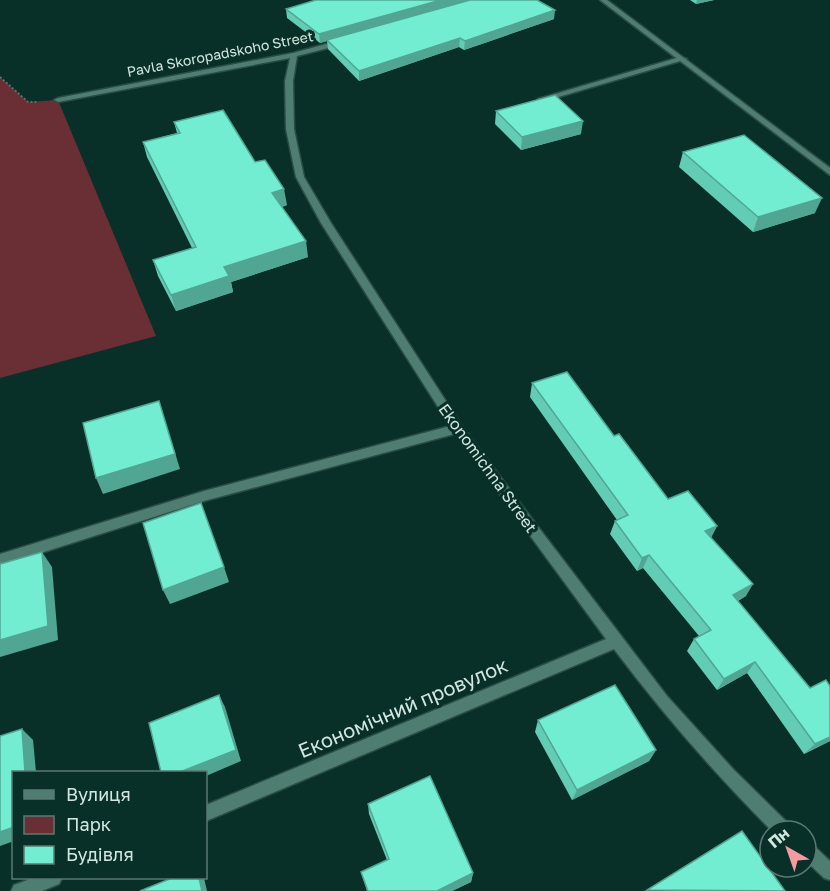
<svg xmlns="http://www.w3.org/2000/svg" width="830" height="891" viewBox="0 0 830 891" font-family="'Golos Text',sans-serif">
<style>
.green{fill:#6a2e35}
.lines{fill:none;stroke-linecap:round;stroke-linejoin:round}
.service-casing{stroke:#294d46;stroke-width:3}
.minor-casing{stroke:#294d46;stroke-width:3}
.path{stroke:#56756e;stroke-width:2;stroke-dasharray:2 2;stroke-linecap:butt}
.service{fill:#4f7d71;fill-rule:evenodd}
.minor{fill:#4f7d71;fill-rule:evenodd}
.wall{fill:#62ccb4}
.shaded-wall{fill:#50a692}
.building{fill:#72edd1;stroke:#50a692;stroke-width:1.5}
.labels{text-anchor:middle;stroke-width:6;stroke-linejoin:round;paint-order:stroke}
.far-street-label{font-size:14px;fill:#d3e7e1;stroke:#093028}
.street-label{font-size:16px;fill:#d3e7e1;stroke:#093028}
.near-street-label{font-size:20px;fill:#d3e7e1;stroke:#093028}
</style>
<rect width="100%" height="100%" fill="#093028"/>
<path class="green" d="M0 77 28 102 58 100 156 336 0 378Z"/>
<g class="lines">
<defs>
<g id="service">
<path d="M680 57 687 59 545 101 538 99Z"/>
<path d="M458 424 462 426 464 429 462 432 204 501 0 566V554L204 491Z"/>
</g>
<g id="minor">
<path d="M600 0H607L830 168V175Z"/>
<path d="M341 40H344V44L297 56 293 81 294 129 304 177 331 223 462 426 526 511 667 696 734 770 790 825 792 831H772C715 774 663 714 614 649L206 821V805L606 639 454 432 321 223 296 177 286 129 285 81 290 58 58 102 54 100 58 98 293 53Z"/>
<path d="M806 842 812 844 830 861V880L824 878 806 861Z"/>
<path d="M33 878H62L59 884 42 891H11L14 885Z"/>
</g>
</defs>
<use href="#service" class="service-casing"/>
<use href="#minor" class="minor-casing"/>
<path class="path" d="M0 77 28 102H37"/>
<use href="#service" class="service"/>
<use href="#minor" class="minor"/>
</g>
<g class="wall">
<path d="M690 0H714L696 4Z"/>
<path d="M286 9 554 19 464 50 459 47 359 81 328 49 327 41 320 43 287 18Z"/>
<path d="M496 111 581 134 521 150 495 124Z"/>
<path d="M174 122 255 162 287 205 282 207 308 257 231 282 233 292 176 311 158 276 153 260 192 248 147 157 143 142 177 133Z"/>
<path d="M683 152 815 213 753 232 679 167Z"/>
<path d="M532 383 614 436 668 499 717 526 711 537 746 596 738 601 830 741 804 754 747 673 717 690 687 651 694 639 699 636 643 568 637 571 610 534 615 521 617 520 530 397Z"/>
<path d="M538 720 656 750 649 761 572 800 535 732Z"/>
<path d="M368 804 473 873 471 882 452 891H367L361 872 387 860 369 814Z"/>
</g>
<g class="shaded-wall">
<path d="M441 0H473L320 43 319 34Z"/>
<path d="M697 0H714L696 4Z"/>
<path d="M555 10 554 19 464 50 465 41Z"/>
<path d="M460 38 459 47 359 81V71Z"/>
<path d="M583 121 581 134 521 150 522 137Z"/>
<path d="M284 189 287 205 274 209 272 193Z"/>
<path d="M822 198 815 213 753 232 758 217Z"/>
<path d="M306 241 308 257 231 282 233 292 176 311 171 295 224 267Z"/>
<path d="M159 401 180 469 103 494 96 478Z"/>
<path d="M717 526 710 540 705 531Z"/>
<path d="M42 552 52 567 58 640 0 657V640Z"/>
<path d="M649 555 643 568 637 571 642 558Z"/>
<path d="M224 567 229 582 170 604 163 590Z"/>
<path d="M753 584 746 596 726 607 733 595Z"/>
<path d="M755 662 747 673 717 690 724 679Z"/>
<path d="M219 695 225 707 241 761 206 776V772H180Z"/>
<path d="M22 729 33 740 36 772H25Z"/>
<path d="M830 737V741L804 754 815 744Z"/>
<path d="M656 750 649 761 572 800 577 790Z"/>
<path d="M14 827V841L0 846V832Z"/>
<path d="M473 873 471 882 452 891H437Z"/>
<path d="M199 878H204L207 891H202Z"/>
</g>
<g class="building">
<path d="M316 0H441L319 34 286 9Z"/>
<path d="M470 0H537L555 10 465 41 460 38 359 71 327 40Z"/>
<path d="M555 95 583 121 522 137 496 111Z"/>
<path d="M223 110 255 162 265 160 284 189 272 193 306 241 224 267 229 276 171 295 153 260 196 247 143 142 180 133 174 122Z"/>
<path d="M744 135 822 198 758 217 683 152Z"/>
<path d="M567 372 614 436 619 434 668 499 688 491 717 526 705 531 753 584 733 595 810 688 826 680 830 686V737L815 744 755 662 724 679 694 639 711 630 649 555 642 558 615 521 628 515 532 383Z"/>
<path d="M159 401 175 454 96 478 83 423Z"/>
<path d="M201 503 224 567 163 590 143 523Z"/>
<path d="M42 552 48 626 0 640V564Z"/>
<path d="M615 685 656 750 577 790 538 720Z"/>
<path d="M219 695 236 750 180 772H161L149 723Z"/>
<path d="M22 729 25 772H14V827L0 832V736Z"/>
<path d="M430 776 473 873 437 891H368L361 872 389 859 368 804Z"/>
<path d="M742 831 785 891 647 890Z"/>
<path d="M172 878H199L202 891H140Z"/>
</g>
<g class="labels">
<g class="far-street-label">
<text transform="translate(220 54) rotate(-11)" y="5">Pavla Skoropadskoho Street</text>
</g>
<g class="street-label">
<text transform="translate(488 468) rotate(54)" y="6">Ekonomichna Street</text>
</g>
<g class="near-street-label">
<text transform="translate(403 708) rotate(-23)" y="7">Економічний провулок</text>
</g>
</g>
<rect x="12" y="771" width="195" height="108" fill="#093028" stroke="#5a7972" stroke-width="1.5"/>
<rect x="24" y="790" width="30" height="9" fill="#4f7d71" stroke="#5a7972" stroke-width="1.5"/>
<text x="66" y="801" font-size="18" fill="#d3e7e1">Вулиця</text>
<rect x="24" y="816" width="30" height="18" fill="#6a2e35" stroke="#5a7972" stroke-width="1.5"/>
<text x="66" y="831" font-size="18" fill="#d3e7e1">Парк</text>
<rect x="24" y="846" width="30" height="18" fill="#72edd1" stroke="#5a7972" stroke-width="1.5"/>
<text x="66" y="861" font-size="18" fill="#d3e7e1">Будівля</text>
<g transform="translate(788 849) rotate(320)"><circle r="28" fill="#093028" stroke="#5a7972" stroke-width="1.5"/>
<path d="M0-4.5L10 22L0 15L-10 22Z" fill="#f49aa3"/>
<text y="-9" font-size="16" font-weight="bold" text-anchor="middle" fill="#d3e7e1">Пн</text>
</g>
</svg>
